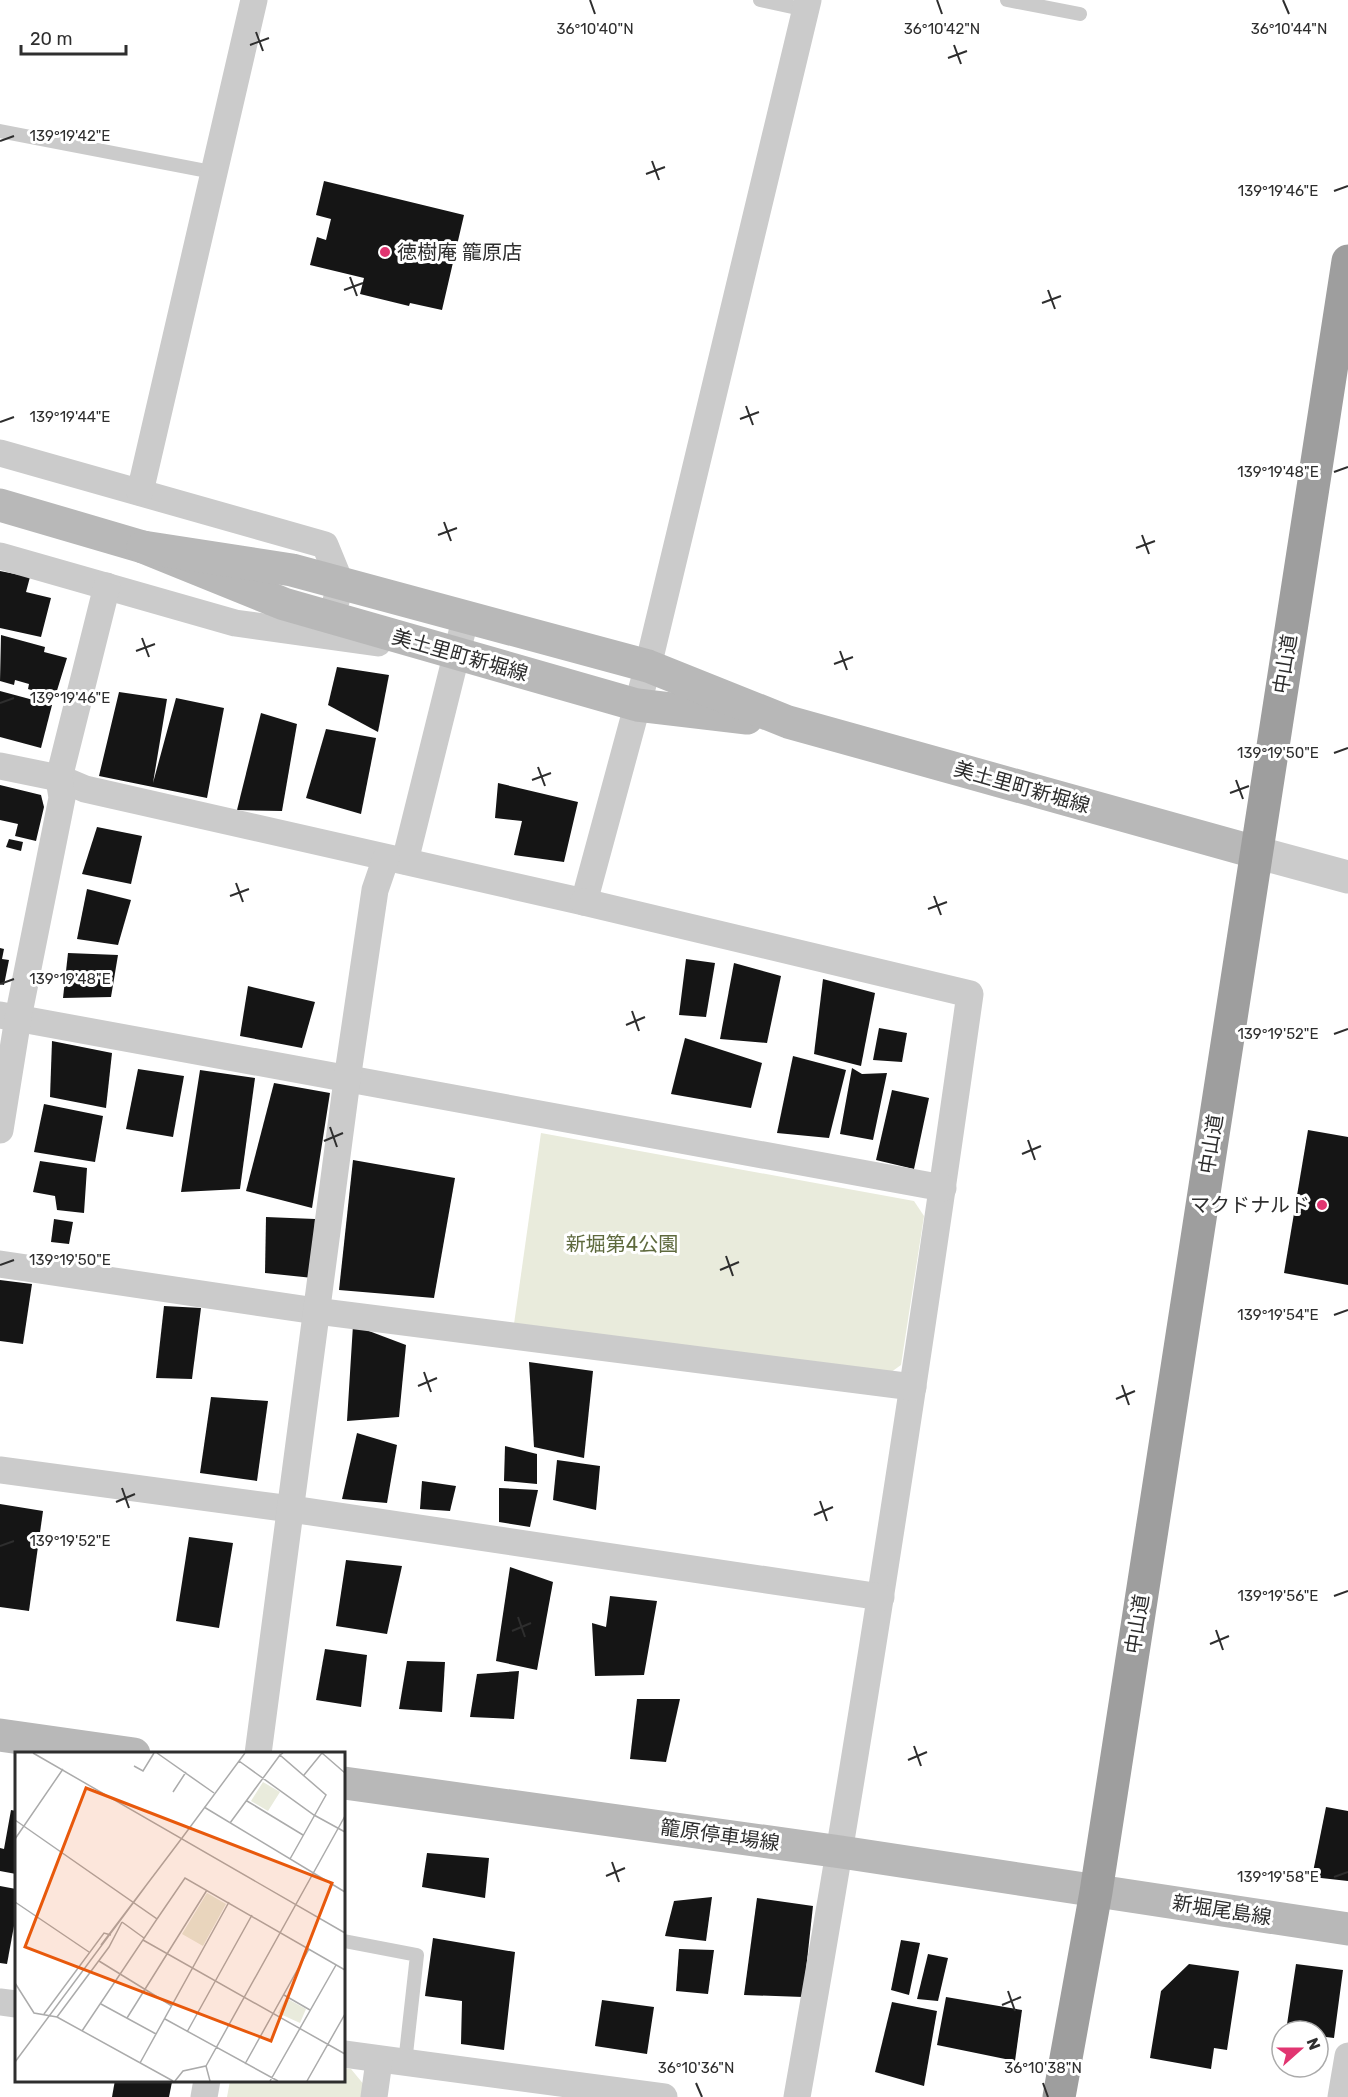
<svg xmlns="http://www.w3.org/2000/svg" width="1348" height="2097" viewBox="0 0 1348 2097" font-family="Rubik,'Noto Sans JP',sans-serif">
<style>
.green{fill:#e9ebdc}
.building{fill:#151515}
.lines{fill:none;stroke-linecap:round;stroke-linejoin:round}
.service{stroke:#cbcbcb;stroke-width:14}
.minor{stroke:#cbcbcb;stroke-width:27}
.tertiary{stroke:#cbcbcb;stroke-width:33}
.secondary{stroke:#b8b8b8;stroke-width:33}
.trunk{stroke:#9e9e9e;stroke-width:33}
.ticks{fill:none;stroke:#2e2e2e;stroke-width:2}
.poi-dot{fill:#e13571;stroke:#fff;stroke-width:2}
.labels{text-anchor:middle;stroke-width:6;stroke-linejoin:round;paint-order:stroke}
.poi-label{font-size:20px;fill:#2e2e2e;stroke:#fff;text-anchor:start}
.street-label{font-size:20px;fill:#2e2e2e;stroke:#fff}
.park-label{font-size:20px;fill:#5e693d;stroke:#fff}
.inset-road{fill:none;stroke:#ababab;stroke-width:1.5}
.view{fill:#e8590c;fill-opacity:0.15;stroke:#e8590c;stroke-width:3}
.inset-edge{fill:none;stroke:#2e2e2e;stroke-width:3}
.ticks-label{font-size:15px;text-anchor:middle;fill:#2e2e2e;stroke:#fff;stroke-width:6;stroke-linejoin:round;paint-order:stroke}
</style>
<rect width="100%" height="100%" fill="#fff"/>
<g class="green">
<path d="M541 1133 914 1201 924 1216 901 1365 887 1375 514 1324Z"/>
<path d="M344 2068 351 2069 365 2086 363 2097H227L230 2081 344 2080Z"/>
</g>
<g class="building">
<path d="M324 181 464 215 442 310 410 303 409 306 360 294 364 278 310 265 317 237 326 240 331 219 316 215Z"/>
<path d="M0 571 30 577 26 592 51 598 41 637 0 628Z"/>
<path d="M1 635 45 647 44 652 67 658 55 697 28 689 29 684 15 680 14 685 0 681Z"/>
<path d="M337 667 389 675 378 732 328 705Z"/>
<path d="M0 691 52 705 41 748 0 737Z"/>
<path d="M119 692 167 699 153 783 176 698 224 708 207 798 99 776Z"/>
<path d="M261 713 297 724 282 811 237 810Z"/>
<path d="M326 729 376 738 361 814 306 798Z"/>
<path d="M498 783 578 802 564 862 514 855 522 821 495 818Z"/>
<path d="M0 785 41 795 44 807 36 841 15 836 18 824 0 820Z"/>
<path d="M97 827 142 836 131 884 82 874Z"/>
<path d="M9 839 23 842 21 851 6 847Z"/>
<path d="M87 889 131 900 118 945 77 939Z"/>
<path d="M0 948 4 949 2 959 9 960 4 985 0 984Z"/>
<path d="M68 953 118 955 111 997 63 998Z"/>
<path d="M686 959 715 963 706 1017 679 1015Z"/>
<path d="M734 963 781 976 767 1043 720 1039Z"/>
<path d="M823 979 875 993 861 1066 814 1054Z"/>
<path d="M248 986 315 1002 302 1048 240 1036Z"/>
<path d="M879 1028 907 1033 902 1062 873 1060Z"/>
<path d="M685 1038 762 1063 751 1108 671 1094Z"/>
<path d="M52 1041 112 1053 106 1108 50 1097Z"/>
<path d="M793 1056 846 1070 829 1138 777 1133Z"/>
<path d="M852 1068 862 1074 887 1073 873 1140 840 1134Z"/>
<path d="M138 1069 184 1076 173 1137 126 1129Z"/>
<path d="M200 1070 255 1078 240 1189 181 1192Z"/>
<path d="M274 1083 330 1093 312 1208 246 1191Z"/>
<path d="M892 1090 929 1098 914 1169 876 1160Z"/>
<path d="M44 1104 103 1116 95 1162 34 1152Z"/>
<path d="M1308 1130 1348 1137V1285L1284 1273Z"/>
<path d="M353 1160 455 1178 434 1298 339 1290Z"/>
<path d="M40 1161 87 1168 84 1213 57 1210 55 1196 33 1192Z"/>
<path d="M266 1217 315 1219 313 1278 265 1273Z"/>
<path d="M54 1219 73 1222 69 1244 51 1242Z"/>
<path d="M0 1280 32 1284 23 1344 0 1341Z"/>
<path d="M164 1306 201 1308 192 1379 156 1378Z"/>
<path d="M353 1325 406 1345 399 1417 347 1421Z"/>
<path d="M529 1362 593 1371 584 1458 534 1447Z"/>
<path d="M211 1397 268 1401 257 1481 200 1473Z"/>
<path d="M357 1433 397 1445 387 1503 342 1499Z"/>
<path d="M505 1446 537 1454V1484L504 1481Z"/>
<path d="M557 1460 600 1466 596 1510 553 1500Z"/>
<path d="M422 1481 456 1486 450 1511 420 1509Z"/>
<path d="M499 1488 538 1490 530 1527 499 1522Z"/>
<path d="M0 1504 43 1511 29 1611 0 1607Z"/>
<path d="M189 1537 233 1543 219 1628 176 1621Z"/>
<path d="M346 1560 402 1566 387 1634 336 1626Z"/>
<path d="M510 1567 553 1582 537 1670 496 1661Z"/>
<path d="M610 1596 657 1601 644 1675 595 1676 592 1623 606 1627Z"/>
<path d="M325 1649 367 1655 361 1707 316 1700Z"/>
<path d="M407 1661 445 1662 442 1712 399 1709Z"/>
<path d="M519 1671 514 1719 470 1717 477 1674Z"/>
<path d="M637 1699H680L666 1762 630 1759Z"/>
<path d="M1326 1807 1348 1811V1881L1312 1877Z"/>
<path d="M11 1810 16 1811V1874L0 1871V1848L4 1849Z"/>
<path d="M427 1853 489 1858 485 1898 422 1887Z"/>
<path d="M0 1886 16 1889V1915L7 1964 0 1963Z"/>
<path d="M712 1897 706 1941 665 1936 674 1901Z"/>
<path d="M757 1898 813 1906 803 1997 744 1995Z"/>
<path d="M433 1938 515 1952 504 2050 461 2044 462 2001 425 1996Z"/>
<path d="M901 1940 920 1943 909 1995 891 1990Z"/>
<path d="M679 1949 714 1950 708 1994 676 1991Z"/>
<path d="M928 1954 948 1958 938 2001 917 1999Z"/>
<path d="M1189 1964 1239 1971 1227 2050 1214 2048 1211 2069 1150 2058 1161 1991Z"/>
<path d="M1296 1964 1343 1970 1334 2038 1318 2036V2031H1286Z"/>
<path d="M946 1997 1022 2010 1015 2061 937 2045Z"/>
<path d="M602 2000 654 2007 647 2054 595 2046Z"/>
<path d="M892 2002 937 2011 924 2086 875 2072Z"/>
<path d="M115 2080H167L172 2082 169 2097H112Z"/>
</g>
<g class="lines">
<g class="service">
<path d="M760 0 806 10"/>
<path d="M1007 0 1080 14"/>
<path d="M0 131 212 172"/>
<path d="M344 1941 417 1955 405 2063"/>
</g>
<g class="minor">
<path d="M0 453 325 545 341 584 331 618"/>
<path d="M140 492 254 0"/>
<path d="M0 556 235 623 378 643"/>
<path d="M0 766 59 778 85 789 584 902 648 666 808 0"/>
<path d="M405 861 466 616"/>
<path d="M584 902 970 994C918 1363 862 1730 797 2097"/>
<path d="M0 1015 943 1188"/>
<path d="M0 1130 18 1018 62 798 59 778 107 586"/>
<path d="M0 1264 316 1311 913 1387"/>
<path d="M0 1470 291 1509 881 1597"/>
<path d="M258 1754 347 1080 375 890 386 858"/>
<path d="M0 2002 16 2004"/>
<path d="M344 2054 664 2097"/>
<path d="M204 2097 207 2080"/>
<path d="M374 2097 379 2061"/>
<path d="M1341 2097 1348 2056"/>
</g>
<path class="tertiary" d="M1255 852 1348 877"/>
<g class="secondary">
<path d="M0 505 143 547 284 604 637 705 747 718"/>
<path d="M143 547 292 570 648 666 788 722 1255 852"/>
<path d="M0 1735 134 1754"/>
<path d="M344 1783 841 1852 1348 1929"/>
</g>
<path class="trunk" d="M1059 2097 1096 1892 1348 261"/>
</g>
<path class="ticks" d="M590 0 595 14M937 0 942 14M1283 0 1289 14M256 32 263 51M250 45 269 38M954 45 961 64M948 58 967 51M0 141 14 136M652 161 659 180M646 174 665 167M1334 191 1348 186M350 277 357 296M344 290 363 283M1048 290 1055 309M1042 303 1061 296M746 406 753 425M740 419 759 412M0 422 14 417M1334 472 1348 467M444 522 451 541M438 535 457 528M1142 535 1149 554M1136 548 1155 541M142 638 149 657M136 651 155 644M840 651 847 670M834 664 853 657M0 703 14 698M1334 753 1348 748M538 767 545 786M532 780 551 773M1236 780 1243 799M1230 793 1249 786M236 883 243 902M230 896 249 889M934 896 941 915M928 909 947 902M0 984 14 979M632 1011 639 1031M626 1025 645 1017M1334 1034 1348 1029M330 1127 337 1147M1028 1140 1035 1160M324 1141 343 1133M1022 1154 1041 1146M726 1256 733 1276M0 1265 14 1260M720 1270 739 1262M1334 1315 1348 1310M424 1372 431 1392M1122 1385 1129 1405M418 1386 437 1378M1116 1399 1135 1391M122 1488 129 1508M820 1501 827 1521M116 1502 135 1494M814 1515 833 1507M0 1546 14 1541M1334 1596 1348 1591M518 1617 525 1637M1216 1630 1223 1650M512 1631 531 1623M1210 1644 1229 1636M914 1746 921 1766M908 1760 927 1752M612 1862 619 1882M606 1876 625 1868M1334 1877 1348 1872M1008 1991 1015 2011M1002 2005 1021 1997M696 2083 702 2097M1043 2083 1048 2097"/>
<g class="poi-dot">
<circle cx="385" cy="252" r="6"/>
<circle cx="1322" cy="1205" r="6"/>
</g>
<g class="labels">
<g class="poi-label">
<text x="397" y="259">徳樹庵 籠原店</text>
<text x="1310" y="1212" text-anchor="end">マクドナルド</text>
</g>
<g class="street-label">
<text transform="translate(460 655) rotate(16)" y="7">美土里町新堀線</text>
<text transform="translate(1285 664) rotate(-81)" y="7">中山道</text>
<text transform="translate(1022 787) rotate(16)" y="7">美土里町新堀線</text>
<text transform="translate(1211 1144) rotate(-81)" y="7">中山道</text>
<text transform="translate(1137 1624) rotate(-81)" y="7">中山道</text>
<text transform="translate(720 1835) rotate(8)" y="7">籠原停車場線</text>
<text transform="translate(1222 1910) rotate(9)" y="7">新堀尾島線</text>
</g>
<g class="park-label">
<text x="622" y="1251">新堀第4公園</text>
</g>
</g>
<g transform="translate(15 1752)">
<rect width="330" height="330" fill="#fff"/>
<path d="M248 30 265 40 253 59 236 49ZM192 141 211 152 188 194 167 182ZM271 246 291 257 285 271 263 261Z" fill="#e9ebdc"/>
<path class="inset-road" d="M18 1 330 181M142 1 199 41M268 1 265 3 311 43 275 107M307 1 330 21M224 9 299 63 330 80M119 14 128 19 139 1M289 23 307 1M158 40 171 20M232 49 288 83M189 55 330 140M0 68 142 167 67 279M215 71 265 3M167 86 230 1M0 87 48 17M0 150 74 200M142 167 170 126 330 218M107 170 129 186M128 188 330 302M86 193 167 86M84 209 157 254M0 231 19 261 42 265 158 329M269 243 295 258M86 252 141 282M29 262 89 181 96 183M42 265 94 195 107 170M112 266 192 138M150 267 263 329M172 280 237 163M0 310 130 135M125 311 214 150M230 312 294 197M191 314 330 64M160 329 168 319 191 314 195 329M255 329 321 213M292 329 330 262"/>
<path class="view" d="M71 36 317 131 256 289 10 195Z"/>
<rect width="330" height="330" class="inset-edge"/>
</g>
<g class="ticks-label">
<text x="595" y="34">36°10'40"N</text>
<text x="942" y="34">36°10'42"N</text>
<text x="1289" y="34">36°10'44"N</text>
<text x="70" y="141">139°19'42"E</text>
<text x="1278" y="196">139°19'46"E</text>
<text x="70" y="422">139°19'44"E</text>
<text x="1278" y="477">139°19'48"E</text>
<text x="70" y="703">139°19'46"E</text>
<text x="1278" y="758">139°19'50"E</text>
<text x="70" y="984">139°19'48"E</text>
<text x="1278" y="1039">139°19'52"E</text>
<text x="70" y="1265">139°19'50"E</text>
<text x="1278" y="1320">139°19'54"E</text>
<text x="70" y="1546">139°19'52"E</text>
<text x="1278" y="1601">139°19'56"E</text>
<text x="1278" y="1882">139°19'58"E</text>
<text x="696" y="2073">36°10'36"N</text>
<text x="1043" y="2073">36°10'38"N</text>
</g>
<g transform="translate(1300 2049) rotate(69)"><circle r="28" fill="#ffffff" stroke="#ababab" stroke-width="1.5"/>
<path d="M0-4.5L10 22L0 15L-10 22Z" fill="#e13571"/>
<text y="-9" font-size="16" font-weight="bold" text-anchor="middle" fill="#2e2e2e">N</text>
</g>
<path d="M21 45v9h105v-9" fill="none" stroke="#2e2e2e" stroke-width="3"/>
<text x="30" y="45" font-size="18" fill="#2e2e2e" stroke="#ffffff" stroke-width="4.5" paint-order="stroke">20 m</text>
</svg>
